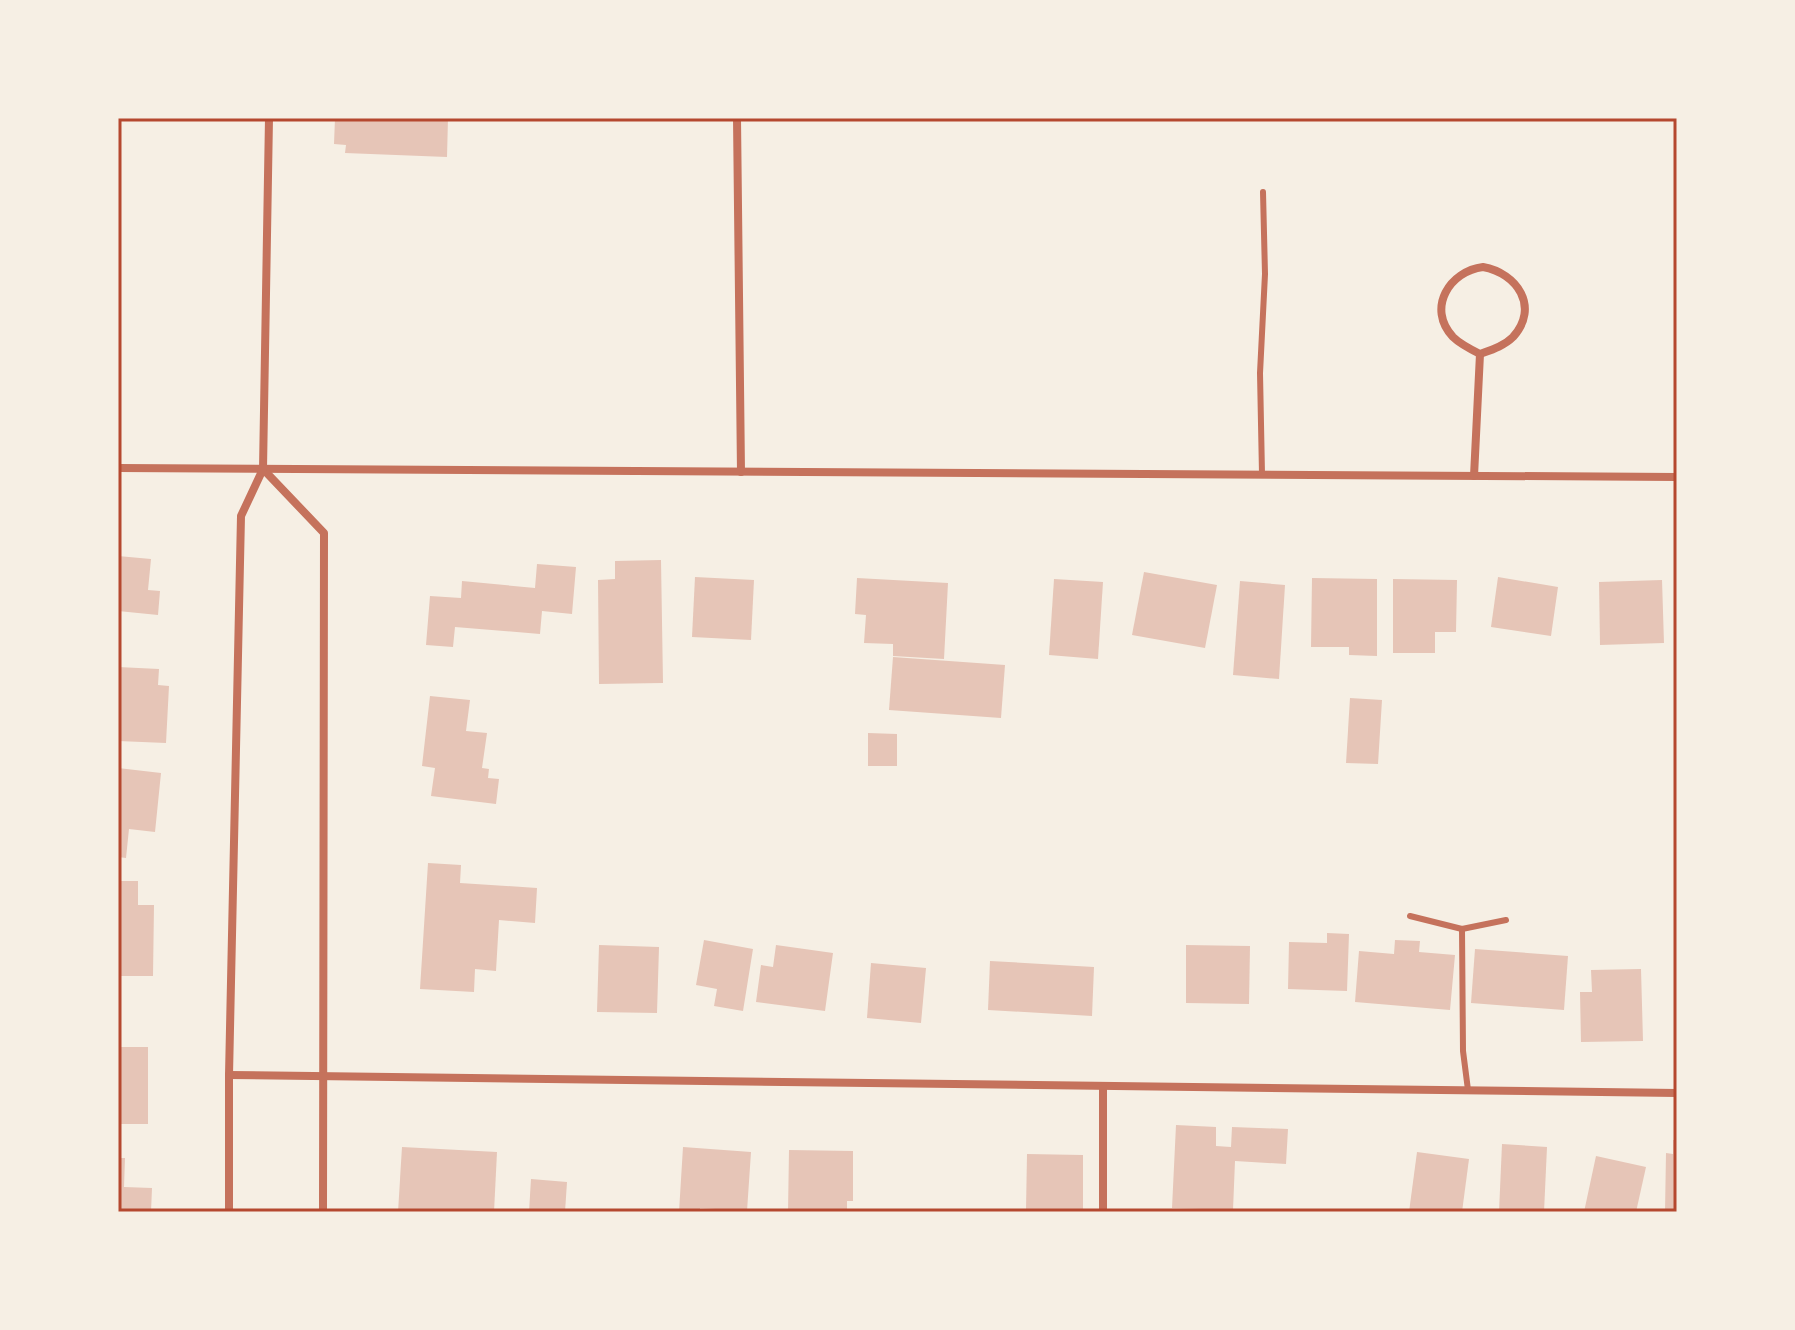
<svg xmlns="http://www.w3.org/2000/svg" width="1795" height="1330" viewBox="0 0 1795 1330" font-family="Montserrat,sans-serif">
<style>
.building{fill:#e6c5b7}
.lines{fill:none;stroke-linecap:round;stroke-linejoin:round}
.service{stroke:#c5725c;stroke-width:6}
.minor{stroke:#c5725c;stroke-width:8}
.neatline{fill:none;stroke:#b5482f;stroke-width:3}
</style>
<rect width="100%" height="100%" fill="#f6efe4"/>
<g class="building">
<path d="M335 118H448L447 157 345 153 346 145 334 144Z"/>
<path d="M118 556 151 559 148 590 160 591 158 615 118 611Z"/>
<path d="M661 560 663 683 599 684 598 580 615 579V561Z"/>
<path d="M537 564 576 567 572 614 542 611 540 634 455 627 453 647 426 645 430 596 461 598 462 581 535 588Z"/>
<path d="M1144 572 1217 585 1205 648 1132 635Z"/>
<path d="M695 577 754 580 751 640 692 637Z"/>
<path d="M1498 577 1558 587 1551 636 1491 627Z"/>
<path d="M857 578 948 583 944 659 893 656V644L864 643 866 615 855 614Z"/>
<path d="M1312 578 1377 579V656L1349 655V647H1311Z"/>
<path d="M1054 579 1103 582 1098 659 1049 655Z"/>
<path d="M1393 579 1457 580 1456 632H1435V653H1393Z"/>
<path d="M1662 580 1664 643 1600 645 1599 582Z"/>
<path d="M1240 581 1285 585 1279 679 1233 675Z"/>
<path d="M893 657 1005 665 1001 718 889 710Z"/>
<path d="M118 667 159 669 158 685 169 686 166 743 118 741Z"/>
<path d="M430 696 470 700 466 731 487 733 482 768 489 769 488 778 499 779 496 804 431 796 435 768 422 766Z"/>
<path d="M1350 698 1382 700 1378 764 1346 763Z"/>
<path d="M868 733 897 734V766H868Z"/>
<path d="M118 768 161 773 155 832 129 829 126 858 118 857Z"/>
<path d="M428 863 461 865 460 883 537 888 535 923 499 920 496 971 475 969 474 992 420 989Z"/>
<path d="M118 881H138V905H154L153 976H118Z"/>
<path d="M1327 933 1349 934 1347 991 1288 989 1289 942 1327 943Z"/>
<path d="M704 940 753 949 743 1011 714 1006 717 989 696 985Z"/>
<path d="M1395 940 1420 941 1419 952 1455 955 1450 1010 1355 1002 1359 951 1394 954Z"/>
<path d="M599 945 659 947 657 1013 597 1012Z"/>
<path d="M776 945 833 953 825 1011 756 1002 761 965 773 967Z"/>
<path d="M1186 945 1250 946 1249 1004 1186 1003Z"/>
<path d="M1475 949 1568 956 1564 1010 1471 1003Z"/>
<path d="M990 961 1094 967 1092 1016 988 1010Z"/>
<path d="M871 963 926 968 921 1023 867 1018Z"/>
<path d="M1641 969 1643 1041 1581 1042 1580 992H1592L1591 970Z"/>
<rect x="118" y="1047" width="30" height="77"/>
<path d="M1176 1125 1216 1127V1146L1231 1147 1232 1127 1288 1129 1286 1164 1235 1161 1233 1210 1172 1208Z"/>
<path d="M1673 1140H1677V1212H1665L1666 1153 1673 1154Z"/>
<path d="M1502 1144 1547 1147 1544 1212H1499Z"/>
<path d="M402 1147 497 1152 494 1212H398Z"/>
<path d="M683 1147 751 1152 747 1211 700 1208V1212H679Z"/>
<path d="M789 1150 853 1151V1201H847V1212H788Z"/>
<path d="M1417 1152 1469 1159 1462 1212H1409Z"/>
<path d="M1027 1154 1083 1155V1211L1026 1210Z"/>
<path d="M1596 1156 1646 1167 1636 1212H1584Z"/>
<path d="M118 1158H125L124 1187 152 1188 151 1212H118Z"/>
<path d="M531 1179 567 1182 565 1212H529Z"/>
</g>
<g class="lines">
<g class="service">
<path d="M1262 474 1260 373 1265 274 1263 192"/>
<path d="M1410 916 1462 929 1463 1051 1468 1090"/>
<path d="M1462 929 1506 920"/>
</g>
<g class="minor">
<path d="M737 118 741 472"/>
<path d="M1483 267C1517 273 1540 307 1513 337 1504 346 1491 350 1480 354 1470 349 1460 344 1453 337 1426 308 1450 271 1483 267Z"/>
<path d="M118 468 1677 477"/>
<path d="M263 469 324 533 323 1212"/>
<path d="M1474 476 1480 354"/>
<path d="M229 1075 1677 1093"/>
<path d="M229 1212V1075L241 516 263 469 269 118"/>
<path d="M1103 1212V1086"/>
</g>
</g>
<rect width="1795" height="1330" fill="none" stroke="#f6efe4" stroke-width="240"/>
<rect x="120" y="120" width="1555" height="1090" class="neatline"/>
</svg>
